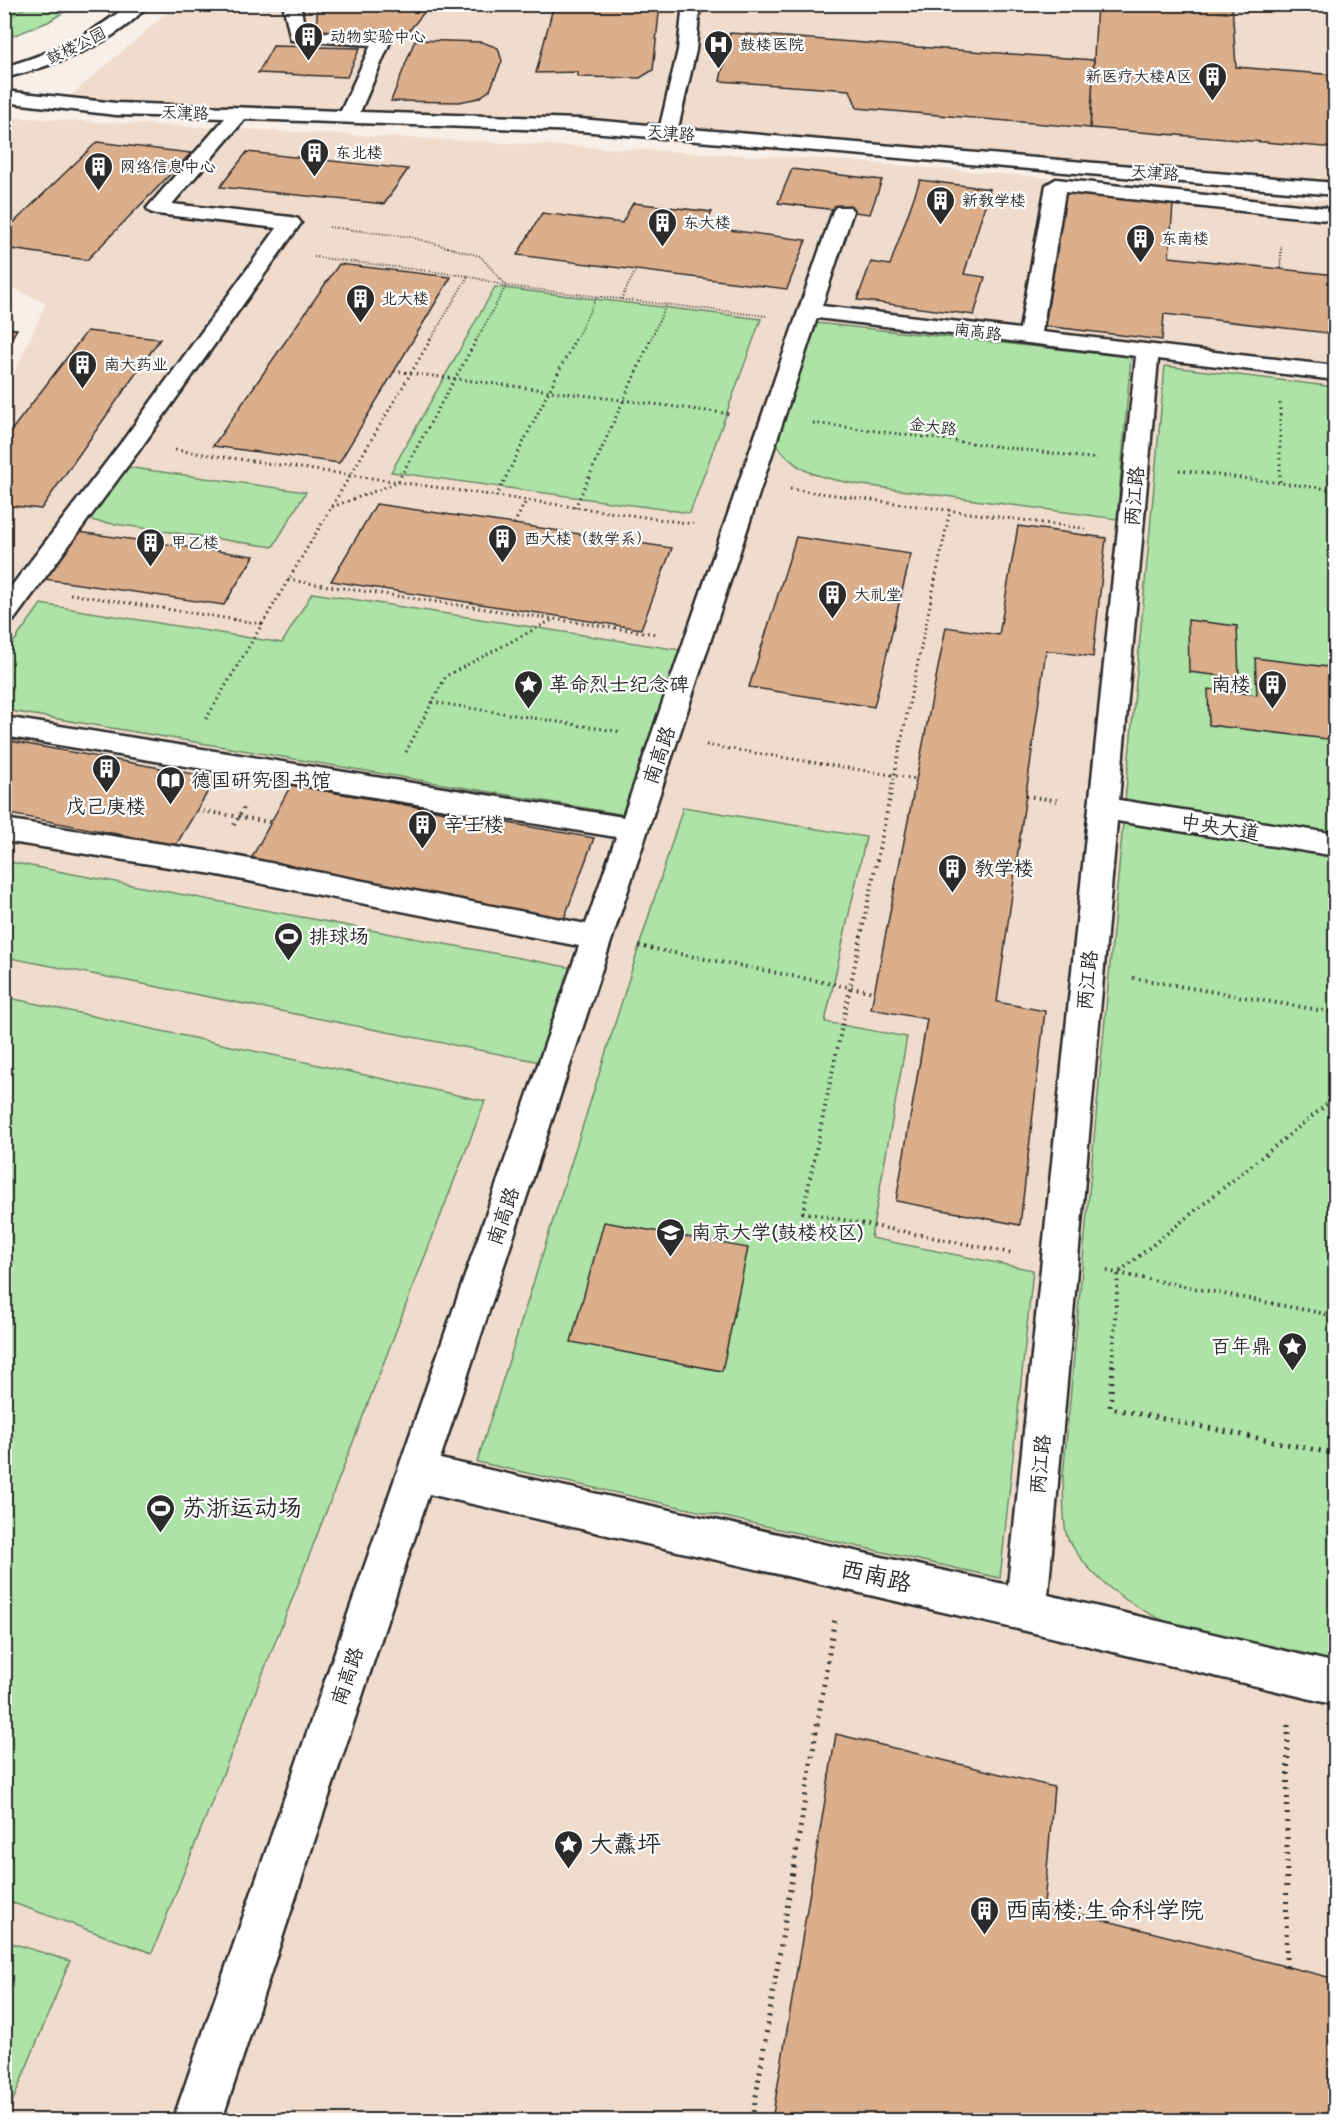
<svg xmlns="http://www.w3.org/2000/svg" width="1340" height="2125" viewBox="0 0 1340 2125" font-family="Pangolin,'LXGW WenKai TC',sans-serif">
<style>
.built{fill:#efdccc}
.green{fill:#ade3a6;stroke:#6c8768;stroke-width:1.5}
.building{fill:#dbae8c;stroke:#2b2b2b;stroke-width:1.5}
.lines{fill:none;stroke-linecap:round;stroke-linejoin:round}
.minor-casing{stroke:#2b2b2b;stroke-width:5}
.major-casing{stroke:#2b2b2b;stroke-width:5}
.path-far3{stroke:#2b2b2b;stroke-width:2;stroke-dasharray:1 2;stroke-linecap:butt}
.path-far2{stroke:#2b2b2b;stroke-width:3;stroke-dasharray:1.5 4;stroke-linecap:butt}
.path-far1{stroke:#2b2b2b;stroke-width:4;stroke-dasharray:1.5 4.5;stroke-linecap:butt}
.path{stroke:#2b2b2b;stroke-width:5;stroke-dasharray:2 6;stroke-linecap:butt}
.minor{fill:#fff;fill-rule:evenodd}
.major{fill:#fff;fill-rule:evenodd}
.labels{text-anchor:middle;stroke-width:4.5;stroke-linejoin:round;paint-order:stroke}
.far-poi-label{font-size:16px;fill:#2b2b2b;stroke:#fff;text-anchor:start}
.far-street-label{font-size:16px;fill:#2b2b2b;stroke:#fff}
.street-label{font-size:20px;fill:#2b2b2b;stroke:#fff}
.poi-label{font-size:20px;fill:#2b2b2b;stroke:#fff;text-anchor:start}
.near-poi-label{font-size:24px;fill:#2b2b2b;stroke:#fff;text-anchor:start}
.near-street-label{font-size:24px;fill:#2b2b2b;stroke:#fff}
</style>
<rect width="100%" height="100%" fill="#f8efe8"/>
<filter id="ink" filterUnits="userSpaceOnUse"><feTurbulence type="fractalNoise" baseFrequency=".0167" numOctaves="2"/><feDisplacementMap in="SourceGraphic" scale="12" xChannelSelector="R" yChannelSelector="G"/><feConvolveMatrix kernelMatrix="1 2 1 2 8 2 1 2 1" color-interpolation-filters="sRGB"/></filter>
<g filter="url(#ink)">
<g class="built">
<path d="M176 5H1335V189L668 132 61 104Z"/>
<path d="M5 117 819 159 1335 201V2120H5L4 394 46 304 5 284Z"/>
</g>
<g class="green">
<path d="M4 5 5 4 75 5 48 22 5 39Z"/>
<path d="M495 287 761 319 690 513 391 472Z"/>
<path d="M816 323 1131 357 1117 519 855 484C817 476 795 474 773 439Z"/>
<path d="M1165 366 1335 387V1669C1245 1650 1117 1628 1068 1539 1062 1528 1064 1490 1063 1476Z"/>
<path d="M126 467 306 492 273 547 87 520Z"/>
<path d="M312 593 706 654 650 819 5 710V654L41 604 282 643Z"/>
<path d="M683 807 866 837 825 1022 907 1037 871 1238 1033 1270 1000 1578 477 1462Z"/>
<path d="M4 861 573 968 540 1062 5 957Z"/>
<path d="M5 997 485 1101 295 1592 152 1953 5 1900Z"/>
<path d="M5 1941 70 1961 5 2120H4Z"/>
</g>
<g class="building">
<path d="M317 4H431L408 32 317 31Z"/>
<path d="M554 4H660L653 70 640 78 578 77V72L536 73Z"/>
<path d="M1097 4H1232L1236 67 1336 75V148L1090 128Z"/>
<path d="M730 33 1094 60 1090 128 857 108 850 90 720 81Z"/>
<path d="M415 40 482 42 498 48 502 61 490 90 479 98 459 102 391 101Z"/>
<path d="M273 46 360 48 347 77 258 73Z"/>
<path d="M97 142 191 153 87 260 4 248V232Z"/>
<path d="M247 152 408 169 384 204 220 187Z"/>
<path d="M792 169 882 180 870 214 778 203Z"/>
<path d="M920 180 990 189 964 274 985 277 974 315 857 300 871 262 890 265Z"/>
<path d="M1066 193 1173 205 1169 257 1336 275V334L1164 314 1162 340 1045 326Z"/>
<path d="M633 203 712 212 705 227 806 240 787 289 517 255 542 213 622 223Z"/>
<path d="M339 264 451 277 339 463 213 446Z"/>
<path d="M4 328 17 329 4 351Z"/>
<path d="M87 331 160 339 41 509 4 505V440Z"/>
<path d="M376 504 514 524 672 548 641 629 331 581Z"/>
<path d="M1018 526 1106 538 1093 657 1046 650 997 1002 1045 1011 1020 1225 896 1201 927 1019 871 1009 946 627 999 635Z"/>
<path d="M78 532 254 556 224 605 44 579Z"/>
<path d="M796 537 911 554 874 707 749 687Z"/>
<path d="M1188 620 1237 626 1239 678 1189 672Z"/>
<path d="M1255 658 1336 668V740L1209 725 1208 689 1257 695Z"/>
<path d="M4 740 216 778 176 845 4 813Z"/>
<path d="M291 785 594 838 564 919 250 861Z"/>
<path d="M604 1222 748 1248 722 1371 571 1342Z"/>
<path d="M836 1734 1054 1787 1044 1905 1336 1979V2120H772Z"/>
</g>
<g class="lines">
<defs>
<g id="minor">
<path d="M283 4H300L305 31 388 36 391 40 360 112 580 119 660 126 678 50 683 4H700L696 50 678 128 1336 183V195L580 131 245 119 172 204 291 217 298 219 301 223 140 449 13 621 4 623V596L124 439 277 228 157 214 150 212 147 208 225 118 116 115 4 102V91L116 103 341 111 371 45 291 40Z"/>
<path d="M1056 179 1336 209V221L1065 192 1042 332 1336 366V380L1158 359 1119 800 1336 834V856L1117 821 1048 1595 1336 1663V1705L1026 1631 429 1494 222 2120H173L579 946 213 874 4 841V819L213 852 586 924 616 837 4 736V717L623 817 833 211 836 207H850L853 211 822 306 1020 329 1046 185ZM817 318 1136 356 1008 1585 440 1459Z"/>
</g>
<path id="major" d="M129 4H148C119 43 50 67 4 78V67C50 54 93 35 129 4Z"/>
</defs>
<use href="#minor" class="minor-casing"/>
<use href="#major" class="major-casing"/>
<g class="path-far3">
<path d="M4 20 32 4"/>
<path d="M329 227 410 237 480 256 506 285"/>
<path d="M1281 246V269"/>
<path d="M314 257 468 276 430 341"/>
<path d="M468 276 506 286 766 316"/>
<path d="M621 299 636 270"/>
<path d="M476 341 506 286"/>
<path d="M575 341 597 296"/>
<path d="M650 341 666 305"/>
</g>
<g class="path-far2">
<path d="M394 371 731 414"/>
<path d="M1280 403V483"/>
<path d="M813 423 1097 459"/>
<path d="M175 450 693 524"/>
<path d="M1179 470 1336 490"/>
<path d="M790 489 1089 529"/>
<path d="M496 497 575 339"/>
<path d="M332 507 397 483 477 339"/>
<path d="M575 508 651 339"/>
<path d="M514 524 526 501"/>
<path d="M288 580 656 634"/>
<path d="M70 594 263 624"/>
<path d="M432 702 622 732"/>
<path d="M206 719 431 339"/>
<path d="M706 745 916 779"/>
<path d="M406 752 446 676 552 620"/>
<path d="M892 785 950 510"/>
</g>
<g class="path-far1">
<path d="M893 783 803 1212 1012 1253"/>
<path d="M1026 796 1061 801"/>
<path d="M197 810 270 822"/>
<path d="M234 825 245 806"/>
<path d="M639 946 874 992"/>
<path d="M1133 978 1336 1013"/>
<path d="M1107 1271 1336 1316"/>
<path d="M1112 1366 1118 1273 1336 1097"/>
</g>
<g class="path">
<path d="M1113 1365 1110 1408 1336 1454"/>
<path d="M1286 1967 1288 1724"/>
<path d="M752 2120 835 1617"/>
</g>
<use href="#minor" class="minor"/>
<use href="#major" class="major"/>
</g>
</g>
<defs>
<symbol id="building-pin" viewBox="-11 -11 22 30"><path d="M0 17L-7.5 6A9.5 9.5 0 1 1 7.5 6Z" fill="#2b2b2b" stroke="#fff"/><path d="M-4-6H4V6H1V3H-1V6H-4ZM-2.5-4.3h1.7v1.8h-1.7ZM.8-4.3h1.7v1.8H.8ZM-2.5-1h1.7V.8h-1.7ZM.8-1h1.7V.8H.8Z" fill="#fff"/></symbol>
<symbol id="hospital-pin" viewBox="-11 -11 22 30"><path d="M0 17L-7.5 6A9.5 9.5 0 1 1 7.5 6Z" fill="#2b2b2b" stroke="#fff"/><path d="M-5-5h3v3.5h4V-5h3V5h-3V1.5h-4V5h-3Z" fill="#fff"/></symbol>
<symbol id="sight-pin" viewBox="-11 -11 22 30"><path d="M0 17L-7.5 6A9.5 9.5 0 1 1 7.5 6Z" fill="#2b2b2b" stroke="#fff"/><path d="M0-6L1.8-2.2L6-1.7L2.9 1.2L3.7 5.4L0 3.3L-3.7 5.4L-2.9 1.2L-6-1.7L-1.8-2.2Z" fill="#fff"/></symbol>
<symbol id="library-pin" viewBox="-11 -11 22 30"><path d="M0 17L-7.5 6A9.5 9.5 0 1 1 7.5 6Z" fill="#2b2b2b" stroke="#fff"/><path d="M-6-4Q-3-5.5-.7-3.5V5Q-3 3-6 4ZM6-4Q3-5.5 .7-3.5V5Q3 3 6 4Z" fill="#fff"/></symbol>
<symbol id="stadium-pin" viewBox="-11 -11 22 30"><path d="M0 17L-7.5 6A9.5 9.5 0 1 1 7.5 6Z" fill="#2b2b2b" stroke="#fff"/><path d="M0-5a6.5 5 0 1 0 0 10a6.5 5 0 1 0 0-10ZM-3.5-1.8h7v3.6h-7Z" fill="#fff"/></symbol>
<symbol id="university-pin" viewBox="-11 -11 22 30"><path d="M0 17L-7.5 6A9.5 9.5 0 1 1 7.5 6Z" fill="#2b2b2b" stroke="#fff"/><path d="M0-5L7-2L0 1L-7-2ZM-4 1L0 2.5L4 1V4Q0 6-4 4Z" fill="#fff"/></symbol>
</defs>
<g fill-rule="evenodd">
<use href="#building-pin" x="292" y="20" width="33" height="45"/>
<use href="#hospital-pin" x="702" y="28" width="33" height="45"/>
<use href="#building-pin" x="1196" y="60" width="33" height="45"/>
<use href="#building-pin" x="298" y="136" width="33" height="45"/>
<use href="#building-pin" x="82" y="150" width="33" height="45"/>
<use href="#building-pin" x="924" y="184" width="33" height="45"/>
<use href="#building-pin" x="646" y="206" width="33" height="45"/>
<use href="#building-pin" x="1124" y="222" width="33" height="45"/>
<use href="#building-pin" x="344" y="282" width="33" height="45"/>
<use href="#building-pin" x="66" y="348" width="33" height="45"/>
<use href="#building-pin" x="486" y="522" width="33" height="45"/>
<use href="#building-pin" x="134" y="526" width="33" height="45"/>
<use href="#building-pin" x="816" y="578" width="33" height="45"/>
<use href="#sight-pin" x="512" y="668" width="33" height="45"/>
<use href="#building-pin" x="1256" y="668" width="33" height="45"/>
<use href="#building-pin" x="90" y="752" width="33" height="45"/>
<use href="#library-pin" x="154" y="764" width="33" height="45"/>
<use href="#building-pin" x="406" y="808" width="33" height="45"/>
<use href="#building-pin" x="936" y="852" width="33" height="45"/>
<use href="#stadium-pin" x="272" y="920" width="33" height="45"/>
<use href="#university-pin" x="654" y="1216" width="33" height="45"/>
<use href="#sight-pin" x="1276" y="1330" width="33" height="45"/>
<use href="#stadium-pin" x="144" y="1492" width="33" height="45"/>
<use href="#sight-pin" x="552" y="1828" width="33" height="45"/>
<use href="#building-pin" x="968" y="1894" width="33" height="45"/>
</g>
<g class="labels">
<g class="far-poi-label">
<text x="330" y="42">动物实验中心</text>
<text x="740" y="50">鼓楼医院</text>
<text x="1192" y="82" text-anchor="end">新医疗大楼A区</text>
<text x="335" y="158">东北楼</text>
<text x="120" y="172">网络信息中心</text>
<text x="962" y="206">新教学楼</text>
<text x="683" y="228">东大楼</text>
<text x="1161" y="244">东南楼</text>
<text x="381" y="304">北大楼</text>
<text x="104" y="370">南大药业</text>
<text x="524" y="544">西大楼（数学系）</text>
<text x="171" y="548">甲乙楼</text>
<text x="854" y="600">大礼堂</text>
</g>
<g class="far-street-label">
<text transform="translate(76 45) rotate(-26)" y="6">鼓楼公园</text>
<text transform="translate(185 112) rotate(2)" y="6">天津路</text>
<text transform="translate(671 132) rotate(5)" y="6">天津路</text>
<text transform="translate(1155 172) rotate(5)" y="6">天津路</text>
<text transform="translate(978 331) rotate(7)" y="6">南高路</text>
<text transform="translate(933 426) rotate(7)" y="6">金大路</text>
</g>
<g class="street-label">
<text transform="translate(1134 496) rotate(-85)" y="7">两江路</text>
<text transform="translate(659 755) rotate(-71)" y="7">南高路</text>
<text transform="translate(1220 827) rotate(9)" y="7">中央大道</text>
<text transform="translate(1087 980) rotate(-84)" y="7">两江路</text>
<text transform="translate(503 1216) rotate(-71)" y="7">南高路</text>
<text transform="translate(1040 1464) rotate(-84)" y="7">两江路</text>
<text transform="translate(347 1676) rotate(-71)" y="7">南高路</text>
</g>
<g class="poi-label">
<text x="549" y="691">革命烈士纪念碑</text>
<text x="1251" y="691" text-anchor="end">南楼</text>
<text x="191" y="787">德国研究图书馆</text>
<text x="106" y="813" text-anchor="middle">戊己庚楼</text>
<text x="444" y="831">辛壬楼</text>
<text x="974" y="875">教学楼</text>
<text x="309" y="943">排球场</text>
<text x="691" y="1239">南京大学(鼓楼校区)</text>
<text x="1271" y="1353" text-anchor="end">百年鼎</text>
</g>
<g class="near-poi-label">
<text x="182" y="1516">苏浙运动场</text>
<text x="589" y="1852">大纛坪</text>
<text x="1005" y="1918">西南楼;生命科学院</text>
</g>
<g class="near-street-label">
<text transform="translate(876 1576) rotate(13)" y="8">西南路</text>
</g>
</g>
<rect width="1340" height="2125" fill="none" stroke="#fff" stroke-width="24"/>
<rect x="12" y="12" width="1316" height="2101" fill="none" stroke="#2b2b2b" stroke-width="2" filter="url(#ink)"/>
</svg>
